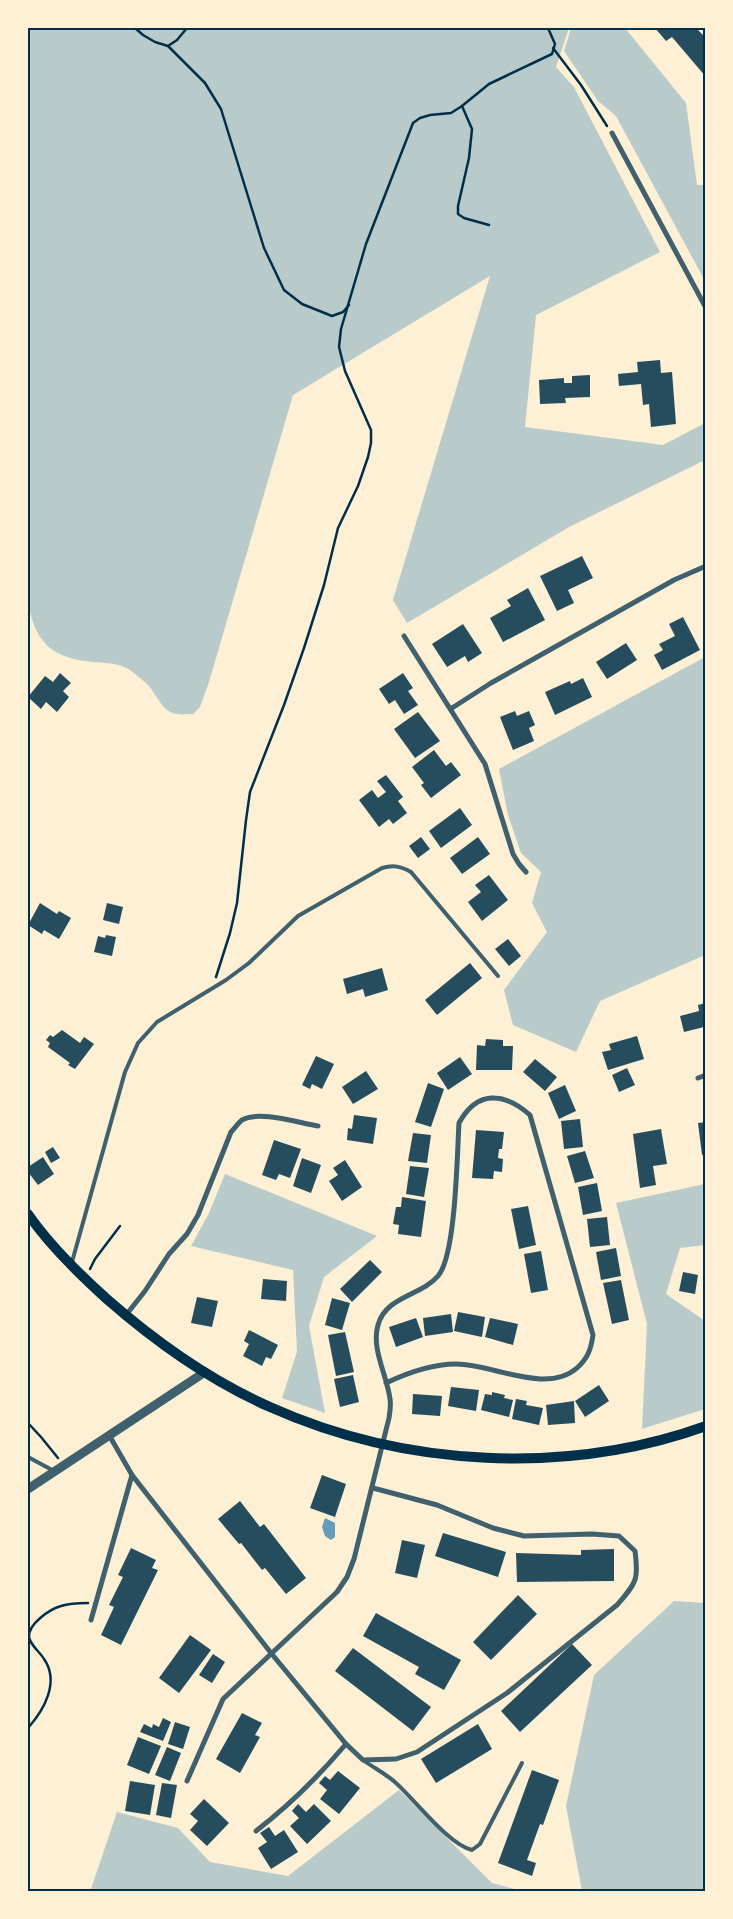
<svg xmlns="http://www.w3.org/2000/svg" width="733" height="1919" viewBox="0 0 733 1919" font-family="'Alegreya Sans',sans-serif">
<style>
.green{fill:#b9caca}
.water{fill:#669bbc}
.building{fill:#264d5e}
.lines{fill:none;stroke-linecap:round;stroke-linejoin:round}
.path{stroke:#003049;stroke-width:2.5}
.service{stroke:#3f606c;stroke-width:4}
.minor{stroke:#3f606c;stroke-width:5}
.tertiary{stroke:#3f606c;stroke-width:9}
.secondary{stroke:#003049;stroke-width:10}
.neatline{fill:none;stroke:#003049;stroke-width:2}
</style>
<rect width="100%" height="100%" fill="#fdf0d5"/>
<g class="green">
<path d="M28 28H569L556 67 574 87 660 252 536 315 525 427 663 445 705 423V460L569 527 407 623 393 600 490 276 293 395 209 682 200 707 193 714C188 714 182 715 177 714 162 712 157 695 148 685 143 680 136 675 130 670 120 663 105 663 93 662 51 658 34 642 28 600Z"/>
<path d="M571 28H625L686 103 697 185H705V281L616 116 598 101 564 51Z"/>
<path d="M705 657V955L600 1001 576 1052 513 1025 504 990 547 932 532 903 541 872 521 853 508 815 499 769Z"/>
<path d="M225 1174 377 1236 324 1277 309 1326 325 1413 282 1398 297 1352 293 1270 191 1246 209 1213Z"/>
<path d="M705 1184V1245L680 1248 666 1294 705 1321V1409L642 1429 647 1324 616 1203Z"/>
<path d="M674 1601 705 1603V1891H582L566 1806 594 1675Z"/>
<path d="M399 1790 492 1883 522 1891 90 1892 117 1812 178 1828 210 1862 288 1876Z"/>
</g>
<path class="water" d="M325 1518 335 1523V1537L331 1540 325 1536 322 1527Z"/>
<g class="building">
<path d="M655 28H696L706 38V77L672 37 666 41Z"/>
<path d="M660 360 661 373 672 372 676 424 651 427 649 404 643 405 641 384 619 386 618 374 638 372 637 362Z"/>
<path d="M590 375V397L565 398 566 403 540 404 539 380 564 378V383H572V376Z"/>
<path d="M582 556 593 578 568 590 574 603 557 611 540 576Z"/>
<path d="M528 588 545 620 503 642 490 618 511 606 507 600Z"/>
<path d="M683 617 700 650 662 670 654 655 663 650 659 644 675 636 669 624Z"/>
<path d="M463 624 482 653 468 662 465 656 447 667 432 644Z"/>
<path d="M626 643 637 660 607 679 596 662Z"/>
<path d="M60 673 71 683 63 691 69 697 57 712 46 702 41 709 28 697 45 676 53 682Z"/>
<path d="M403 673 413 688 408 691 418 705 404 714 395 700 389 704 379 689Z"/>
<path d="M583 678 592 697 555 715 545 692 570 681 571 684Z"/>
<path d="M515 711 517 716 529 711 535 725 529 728 534 741 513 750 500 717Z"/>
<path d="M418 712 440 741 415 758 394 729Z"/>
<path d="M434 750 446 766 451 762 461 775 431 798 421 785 424 783 412 767Z"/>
<path d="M386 775 403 797 398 801 407 813 393 824 389 819 379 827 359 800 372 790 378 798 386 792 377 781Z"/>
<path d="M460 808 472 825 441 848 429 831Z"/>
<path d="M421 837 430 849 418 858 409 846Z"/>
<path d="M478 837 490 854 462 874 450 858Z"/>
<path d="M489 875 508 900 482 921 468 902 481 892 475 885Z"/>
<path d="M40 903 57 914 59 911 71 918 59 939 44 930 42 934 28 925Z"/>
<path d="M107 903 123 907 119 924 103 920Z"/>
<path d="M106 935 116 937 112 956 94 952 98 936 105 938Z"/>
<path d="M508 939 521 956 509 966 495 949Z"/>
<path d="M470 963 482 978 437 1015 425 1000Z"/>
<path d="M382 968 388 990 365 997 363 989 347 994 343 979Z"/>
<path d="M706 1003V1031L704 1027 684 1032 680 1016 699 1011 698 1005Z"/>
<path d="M62 1030 80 1043 84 1037 94 1044 75 1069 68 1065 70 1063 48 1047 50 1043 46 1040 50 1035 53 1037Z"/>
<path d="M637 1036 644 1059 608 1070 602 1052 611 1050 609 1044Z"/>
<path d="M486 1039 503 1040V1046H513L512 1070H476L477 1045 485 1046Z"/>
<path d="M316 1056 334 1064 322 1089 312 1084 310 1089 302 1085Z"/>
<path d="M460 1057 472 1074 448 1090 437 1073Z"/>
<path d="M535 1059 557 1077 545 1091 523 1072Z"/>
<path d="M627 1068 635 1085 619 1092 612 1075Z"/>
<path d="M366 1071 378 1089 353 1104 342 1087Z"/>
<path d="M428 1083 444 1089 431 1127 415 1122Z"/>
<path d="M565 1085 576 1111 559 1119 548 1093Z"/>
<path d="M354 1115 377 1118 373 1144 347 1140 348 1128 352 1129Z"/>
<path d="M580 1119 583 1147 564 1149 561 1121Z"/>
<path d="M706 1122V1154L702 1155 698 1123Z"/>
<path d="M661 1129 667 1164 653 1166 656 1185 640 1188 633 1134Z"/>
<path d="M476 1130 504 1132 502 1149H499L498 1158 503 1159 502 1172 494 1171 493 1179 472 1178Z"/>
<path d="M413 1133 431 1135 427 1163 408 1161Z"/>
<path d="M274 1140 301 1149 290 1178 279 1174 276 1180 262 1175Z"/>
<path d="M53 1147 60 1158 51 1163 45 1152Z"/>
<path d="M585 1151 594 1178 575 1183 567 1156Z"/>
<path d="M43 1157 54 1174 38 1185 28 1172V1167Z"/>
<path d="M302 1158 321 1165 311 1193 293 1186Z"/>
<path d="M345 1160 362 1187 342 1201 329 1181 338 1175 333 1168Z"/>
<path d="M410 1166 429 1168 424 1197 406 1194Z"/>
<path d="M597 1183 602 1211 583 1215 578 1187Z"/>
<path d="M402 1197 426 1201 421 1237 398 1234 399 1225 393 1224 396 1207H401Z"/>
<path d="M528 1206 536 1245 519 1249 511 1209Z"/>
<path d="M607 1217 610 1245 590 1247 587 1219Z"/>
<path d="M616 1248 621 1276 601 1280 596 1252Z"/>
<path d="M541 1251 548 1290 531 1293 524 1254Z"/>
<path d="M370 1260 382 1272 352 1302 340 1289Z"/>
<path d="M683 1272 698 1275 695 1294 679 1291Z"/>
<path d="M263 1279 287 1281 286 1301 261 1299Z"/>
<path d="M621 1280 629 1320 612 1324 603 1283Z"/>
<path d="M197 1297 218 1301 212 1327 191 1323Z"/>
<path d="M332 1298 350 1303 342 1330 325 1325Z"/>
<path d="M458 1312 485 1317 482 1337 454 1331Z"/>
<path d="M451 1314 453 1332 425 1336 423 1318Z"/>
<path d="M416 1318 423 1337 396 1347 389 1327Z"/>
<path d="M490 1318 518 1324 513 1345 485 1337Z"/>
<path d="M249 1330 278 1345 271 1359 266 1357 262 1366 243 1356 249 1344 244 1341Z"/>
<path d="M345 1332 354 1372 336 1376 328 1335Z"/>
<path d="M353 1375 359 1402 340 1407 334 1379Z"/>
<path d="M599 1385 609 1401 585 1417 575 1401Z"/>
<path d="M451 1387 479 1390 476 1411 448 1406Z"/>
<path d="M492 1392 505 1395 504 1398 513 1400 509 1417 481 1410 485 1394 492 1395Z"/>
<path d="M413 1394 442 1396 440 1416 412 1414Z"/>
<path d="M516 1399 527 1401 526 1405 543 1408 539 1425 512 1419Z"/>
<path d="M574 1401 575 1423 548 1425 546 1405Z"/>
<path d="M322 1475 346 1484 335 1517 310 1508Z"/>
<path d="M240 1501 260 1527 264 1524 306 1578 286 1594 265 1568 262 1570 241 1543 239 1544 218 1519Z"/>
<path d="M443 1533 506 1552 498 1577 435 1556Z"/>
<path d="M402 1540 425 1545 417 1578 395 1573Z"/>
<path d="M131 1548 156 1560 152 1568 158 1570 121 1645 101 1635 114 1607 109 1605 123 1577 118 1575Z"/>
<path d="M614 1549V1581L517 1582 516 1553 581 1555V1550Z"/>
<path d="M518 1595 537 1614 491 1660 473 1642Z"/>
<path d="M376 1613 461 1660 444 1690 415 1674 419 1667 363 1636Z"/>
<path d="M190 1635 211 1650 179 1693 159 1678Z"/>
<path d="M572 1644 592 1665 520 1732 501 1711Z"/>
<path d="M353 1648 431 1707 413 1731 335 1671Z"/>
<path d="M213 1654 225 1662 212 1683 199 1675Z"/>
<path d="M242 1713 262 1723 255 1735 260 1737 240 1773 216 1759Z"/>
<path d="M163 1718 171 1722 163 1741 140 1732 144 1724 152 1728 153 1724 159 1727Z"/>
<path d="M175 1722 190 1727 183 1749 168 1744Z"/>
<path d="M478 1724 492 1749 436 1783 421 1759Z"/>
<path d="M138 1737 161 1746 149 1774 127 1765Z"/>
<path d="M167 1747 181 1753 170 1781 155 1775Z"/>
<path d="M532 1770 559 1780 543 1825 540 1824 527 1860 536 1863 532 1876 498 1863Z"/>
<path d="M338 1771 360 1788 339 1814 320 1799 327 1790 319 1783 325 1776 330 1780Z"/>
<path d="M130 1781 155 1785 150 1815 125 1811Z"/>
<path d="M162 1783 177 1785 171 1818 156 1815Z"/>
<path d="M204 1799 229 1823 207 1846 190 1830 198 1821 190 1814Z"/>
<path d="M298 1804 306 1812 314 1804 331 1821 307 1844 290 1826 299 1818 292 1811Z"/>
<path d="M269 1827 275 1836 284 1830 298 1852 271 1869 258 1848 267 1842 260 1833Z"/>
</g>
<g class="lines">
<g class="path">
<path d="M135 28 143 35 155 42 168 46 205 83 221 109 264 248 284 290 302 304 332 316 343 312 349 305"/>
<path d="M168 46 177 40 187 28"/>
<path d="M553 48 581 85 607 126"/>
<path d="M462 106 472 129 469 158 458 206V214L464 218 489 225"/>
<path d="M216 977 230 933 237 903 246 820 250 792 284 705 304 648 324 585 338 528 358 486 368 457 371 443V430L345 371 339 347 341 329 366 244 413 123 420 118 430 115 451 113 462 106 489 84 552 54 555 44 548 28"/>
<path d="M90 1269 95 1259 120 1226"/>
<path d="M28 1423 41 1437 58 1458"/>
<path d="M28 1728C44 1710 60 1682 44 1659 40 1652 30 1645 29 1637 28 1624 50 1609 61 1606 70 1603 78 1603 88 1603"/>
</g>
<g class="service">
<path d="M72 1262 125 1072 138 1043 157 1022 226 980 249 963 298 916 382 868C393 865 401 866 411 872L498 976"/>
<path d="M28 1457 54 1471"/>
<path d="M363 1760C374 1768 386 1774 396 1783 415 1800 449 1845 472 1850L480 1844 522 1763"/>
</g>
<g class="minor">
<path d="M612 133 706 308"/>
<path d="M404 636 485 764 513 854 519 864 526 872"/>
<path d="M452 708 491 683 674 580 706 566"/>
<path d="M698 1078 706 1075"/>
<path d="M126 1315 145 1291 169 1254 187 1234 198 1215 231 1132C235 1128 238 1123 242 1120 259 1110 299 1123 318 1126"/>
<path d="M109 1435 132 1475 271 1653 346 1744C318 1777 291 1804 256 1831"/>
<path d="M91 1620 132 1475"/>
<path d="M346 1744 363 1760 396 1759 417 1752 507 1693 617 1605C636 1583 639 1580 635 1551L619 1536 592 1534 524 1536 493 1528 437 1505 373 1488"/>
<path d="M187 1781 223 1699 337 1592 347 1577 354 1559 389 1418C390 1412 391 1405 390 1399 387 1375 371 1349 378 1325 386 1296 421 1296 438 1276 456 1255 457 1155 459 1123 477 1090 504 1092 530 1115L593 1335C591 1349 588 1358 577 1368 546 1395 493 1364 456 1364 433 1364 407 1373 386 1383"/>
</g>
<path class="tertiary" d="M28 1489 205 1372"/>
<path class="secondary" d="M28 1214C50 1246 79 1274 108 1300 156 1342 211 1381 270 1407 404 1467 567 1476 706 1426"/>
</g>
<rect width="733" height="1919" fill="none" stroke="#fdf0d5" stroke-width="58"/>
<rect x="29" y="29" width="675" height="1861" class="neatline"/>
</svg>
